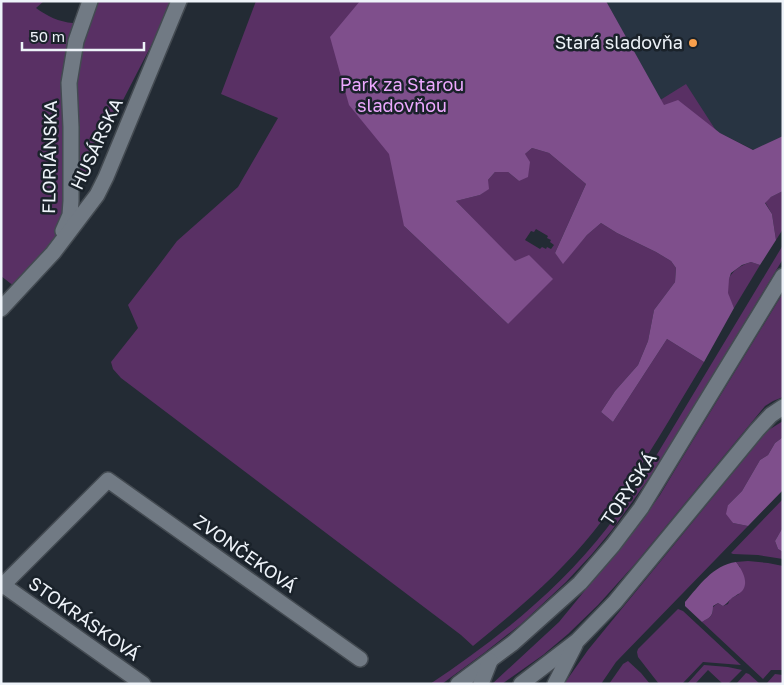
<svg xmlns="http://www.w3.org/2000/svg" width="784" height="685" viewBox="0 0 784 685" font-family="'Golos Text',sans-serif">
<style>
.built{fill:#283442}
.green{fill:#593064;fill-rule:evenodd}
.forest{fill:#7f4f8c}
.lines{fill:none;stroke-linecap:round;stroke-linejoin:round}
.minor-casing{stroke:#434a51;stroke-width:18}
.minor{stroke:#717a84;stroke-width:15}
.poi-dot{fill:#f9a04c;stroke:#1a222a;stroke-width:2}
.labels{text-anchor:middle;stroke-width:5;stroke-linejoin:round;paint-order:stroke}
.poi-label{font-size:18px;fill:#eef3f9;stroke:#1a222a;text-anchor:end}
.park-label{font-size:18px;fill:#eda9ff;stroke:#1a222a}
.street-label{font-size:18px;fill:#eef3f9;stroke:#1a222a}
</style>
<rect width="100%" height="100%" fill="#232b34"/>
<path class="built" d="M606 1H783V136L754 150 720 133 678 100 664 106Z"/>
<g class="green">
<path d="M1 1H44L36 8C47 16 59 22 73 23L76 40 90 1H170L156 36 71 201 66 225 19 290 1 276Z"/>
<path d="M256 1H605L657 102 686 84 742 171 765 202 771 197 783 191V229L776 240 772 214 765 202 513 118 404 226 508 324 515 262 456 201 480 195 488 189V180L495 172H508L519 181 525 154 532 148 549 153 586 184 555 253 563 263 587 235 601 223 617 233 656 252 671 261 676 268 675 282 654 310 648 341 638 365 615 391 601 412 613 422 667 339 704 362C669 420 636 479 594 531 559 575 516 611 473 646L461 635 121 378 113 369 111 362 138 328 128 305 159 265 177 241 238 187 278 118 221 94ZM536 229 548 236 547 238 551 240 550 242 554 245 551 249 547 247 546 249 542 247 540 249 525 240 531 231 534 232Z"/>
<path d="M783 245V259L655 470 612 530 592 554 566 582 521 624 484 653 450 678 442 684H430C495 641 559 590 607 528 622 508 637 487 650 466Z"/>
<path d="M751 262 760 265 734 308C732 304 729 298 728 294 724 276 736 267 751 262Z"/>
<path d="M783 293V397L773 401 765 406 634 565 598 605 568 634 543 655 502 684H492L559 622 641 522 660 495 678 465Z"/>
<path d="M783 421V437L775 443 768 455 760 460 742 491 728 505 733 523 748 526 616 662 601 684H564L588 650 763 436 767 431Z"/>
<path d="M783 499V527L775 541 778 549 783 552V559L758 555 733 554 731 553Z"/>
<path d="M748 561 768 563 783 566V670H771L763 679 702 622C710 617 713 617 713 607L718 603 723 606 728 604 730 599 739 594 740 567 736 562Z"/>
<path d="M678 609 683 611 741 665 703 662 682 684H659L638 657 637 652 638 649Z"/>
<path d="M628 661 641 673 650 684H609L623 664Z"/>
<path d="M704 665 728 667 742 670 728 684H723L708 670 695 684H687Z"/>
<path d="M746 673 749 674 760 684H736Z"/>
<path d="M775 674 783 675V684H768L767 683Z"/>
</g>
<g class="forest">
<path d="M360 1H606L664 105 678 100 720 133 753 150 783 136V191L771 197 765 203 772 214 776 240 760 265 751 262 742 265 731 273 729 279 728 293 734 308 704 362 667 339 613 422 601 412 615 391 638 365 648 341 654 310 675 282 676 268 671 261 656 252 617 233 601 223 587 235 563 264 555 253 586 184 549 153 532 148 525 154 530 162 528 177 519 181 508 172H495L488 180 489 189 480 195 456 201 515 261 529 255 553 279 508 324 404 226 389 154 349 105 330 37Z"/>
<path d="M783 437V490L748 526 733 523 726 514 728 505 742 491 760 460 768 455 775 443Z"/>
<path d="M783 527V552L778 549 775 541Z"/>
<path d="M736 562C741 568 748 580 744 588 742 593 736 595 732 598 728 601 727 604 723 606L718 603 713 606C713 617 710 617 702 622L685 606V602C699 586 713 565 736 562Z"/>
</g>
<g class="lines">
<defs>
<g id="minor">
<path d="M63 231 70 215 71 201V127L69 83 76 41 90 1"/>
<path d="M1 309 53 253 97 195 106 177 179 1"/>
<path d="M3 585 143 684"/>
<path d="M1 587 108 480 360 659"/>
<path d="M458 684 513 643 551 609 580 583 613 545 641 508 783 276"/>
<path d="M481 684 490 661"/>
<path d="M521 684 577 641 615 602 757 430 771 415 783 407"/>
<path d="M555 684 575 645"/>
</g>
</defs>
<use href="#minor" class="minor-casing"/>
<use href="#minor" class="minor"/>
</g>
<circle class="poi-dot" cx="693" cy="43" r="5"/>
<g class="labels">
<g class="poi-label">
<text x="683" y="49">Stará sladovňa</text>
</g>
<g class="park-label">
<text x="402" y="91">Park za Starou<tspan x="402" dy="21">sladovňou</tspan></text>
</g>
<g class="street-label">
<text transform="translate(97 144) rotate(-65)" y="6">HUSÁRSKA</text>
<text transform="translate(50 157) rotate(-89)" y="6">FLORIÁNSKA</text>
<text transform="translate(629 489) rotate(-56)" y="6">TORYSKÁ</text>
<text transform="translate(245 554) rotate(35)" y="6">ZVONČEKOVÁ</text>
<text transform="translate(84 619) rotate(35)" y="6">STOKRÁSKOVÁ</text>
</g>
</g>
<rect width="784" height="685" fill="none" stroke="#eef3f9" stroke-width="5"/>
<path d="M22 42v8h122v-8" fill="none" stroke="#eef3f9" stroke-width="2.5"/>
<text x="30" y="42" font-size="15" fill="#eef3f9" stroke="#1a222a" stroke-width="4" paint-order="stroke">50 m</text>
</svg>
